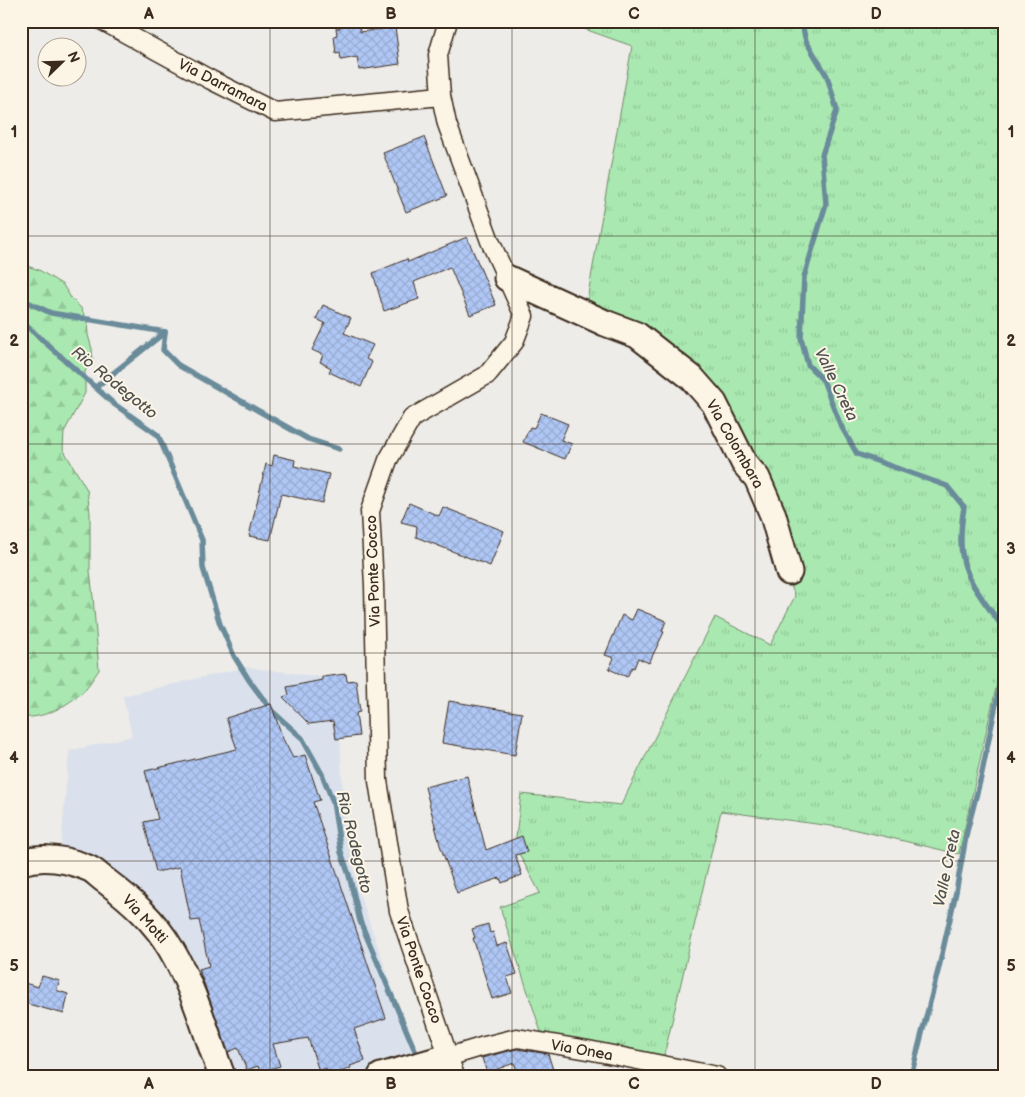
<svg xmlns="http://www.w3.org/2000/svg" width="1025" height="1097" viewBox="0 0 1025 1097" font-family="'Balsamiq Sans',sans-serif">
<style>
.built{fill:#dae1ec}
.grass{fill:url(#grass-tufts);stroke:#728a68}
.forest{fill:url(#forest-firs);stroke:#728a68}
.lines{fill:none;stroke-linecap:round;stroke-linejoin:round}
.stream{stroke:#6b8b9a;stroke-width:5.5}
.building{fill:url(#building-cross-hatch);stroke:#3b2a1e}
.street-casing{stroke:#3b2a1e;stroke-width:21}
.secondary-casing{stroke:#3b2a1e;stroke-width:29}
.street{stroke:#fcf5e5;stroke-width:18}
.secondary{stroke:#fcf5e5;stroke-width:25}
.grid{fill:none;stroke:#3b2a1e;stroke-width:1;stroke-opacity:0.55}
.labels{text-anchor:middle;stroke-width:4;stroke-linejoin:round;paint-order:stroke}
.street-label{font-size:15px;fill:#3b2a1e;stroke:#fcf5e5}
.water-label{font-size:16px;font-style:italic;fill:#4f5252;stroke:#fcf5e5}
.neatline{fill:none;stroke:#3b2a1e;stroke-width:2}
.grid-label{font-size:16px;text-anchor:middle;font-weight:bold;fill:#3b2a1e}
</style>
<defs>
<pattern id="grass-tufts" width="24" height="20" patternUnits="userSpaceOnUse" patternTransform="scale(1.25)"><rect width="24" height="20" fill="#a9e9b1"/><path d="M3 7l-1-3M5 7V3M7 7l1-3M15 17l-1-3M17 17v-4M19 17l1-3" fill="none" stroke="#92c898"/></pattern>
<pattern id="forest-firs" width="22" height="20" patternUnits="userSpaceOnUse" patternTransform="scale(1.25)"><rect width="22" height="20" fill="#a9e9b1"/><path d="M5 1l3.5 6h-7zM16 11l3.5 6h-7z" fill="#92c898"/></pattern>
<pattern id="building-cross-hatch" width="8" height="8" patternUnits="userSpaceOnUse" patternTransform="scale(1.25)"><rect width="8" height="8" fill="#afc7f5"/><path d="M0 0l8 8M0 8l8-8" fill="none" stroke="#97abd2"/></pattern>
</defs>
<rect width="100%" height="100%" fill="#edece8"/>
<filter id="ink" filterUnits="userSpaceOnUse"><feTurbulence type="fractalNoise" baseFrequency=".02" numOctaves="2"/><feDisplacementMap in="SourceGraphic" scale="10" xChannelSelector="R" yChannelSelector="G"/><feConvolveMatrix kernelMatrix="1 2 1 2 8 2 1 2 1" color-interpolation-filters="sRGB"/></filter>
<g filter="url(#ink)">
<path class="built" d="M246 667 337 679 343 795 348 837 358 890 397 1001 423 1063 395 1076H224L184 971 86 854 70 848 61 847 69 751 132 736 123 696Z"/>
<path class="grass" d="M562 21H1004V663L1000 670 959 854 853 829 721 811 663 1060 542 1035 500 907 540 893 515 846 521 794 621 805 715 617 770 645 795 596 742 462 674 367 586 306 632 46Z"/>
<path class="forest" d="M21 264 39 270 63 285 71 298 81 308 87 321 88 335 92 349 93 362 85 371V393L64 432 63 449 87 490 90 513V571L93 597 99 670C93 678 87 689 79 695 63 708 42 719 21 717Z"/>
<g class="lines">
<g class="stream">
<path d="M801 21 806 41 827 76 837 110 822 155 826 204 804 277 801 338 808 365 823 380 840 424 857 454 947 486 964 507C958 543 959 567 981 597 988 608 997 618 1004 629"/>
<path d="M21 299 51 313 165 332"/>
<path d="M21 321 114 404 158 435 202 540 203 568 220 624 234 656 249 680 272 711 302 738 322 774 333 802 341 852 349 875 360 921 419 1060"/>
<path d="M165 332 163 350 178 365 308 439 339 449"/>
<path d="M96 387 165 332"/>
<path d="M911 1076 939 967 956 892 967 831 981 777 1004 665"/>
</g>
</g>
<g class="building">
<path d="M339 21H358L360 32 395 27 400 64 359 70 357 57 341 60 340 53 336 54 334 36 337 35 336 28H340Z"/>
<path d="M424 137 447 196 406 212 383 153Z"/>
<path d="M467 237 496 305 470 315 450 267 414 282 419 299 384 311 373 273 407 259 408 262Z"/>
<path d="M323 305 351 318 344 333 373 345 366 359 372 362 361 387 329 372 331 368 320 362 323 355 312 350 325 323 316 319Z"/>
<path d="M541 413 568 424 561 440 572 444 565 459 523 442 530 427 534 428Z"/>
<path d="M274 455 295 460 294 466 329 474 322 503 281 494 270 540 249 536 266 464 272 466Z"/>
<path d="M409 503 439 516 443 507 504 531 490 566 416 537 417 526 401 522Z"/>
<path d="M637 609 666 621 662 631 664 632 649 663 638 658 634 668 632 667 627 677 609 669 614 658 605 655 622 615 632 620Z"/>
<path d="M346 674 347 681 356 680 360 712 356 713 359 736 336 739 333 721 309 724 283 697 289 695 287 687 322 680V677Z"/>
<path d="M449 701 522 713 515 755 442 743Z"/>
<path d="M271 704 283 739 293 758 305 755 320 800 313 802 386 1018 354 1029 365 1061 350 1066 351 1068 329 1076 326 1068 319 1071 308 1038 273 1044 280 1066 260 1072 258 1066 247 1070 238 1048 228 1052 199 969 209 966 199 920 191 921 180 867 156 872 144 822 158 819 145 771 237 749 226 718Z"/>
<path d="M467 776 486 850 522 836 527 852 515 855 522 875 502 883 500 878 457 893 440 845 425 787Z"/>
<path d="M488 924 490 933 493 932 497 946 507 943 517 974 507 977 512 993 492 999 473 938H475L472 929Z"/>
<path d="M42 976 60 981 56 990 68 994 64 1014 21 1002V982L38 987Z"/>
<path d="M517 1049 548 1054 555 1076H519L514 1063 487 1073 482 1058Z"/>
</g>
<g class="lines">
<defs>
<g id="street">
<path d="M103 21 211 80 275 112 441 96"/>
<path d="M448 21 438 55 441 96 447 124 490 241 524 316 514 342 487 375 412 418 388 460 370 511 374 585 378 781 399 911 455 1076"/>
<path d="M448 1057 481 1047 517 1038 588 1050 717 1076"/>
</g>
<g id="secondary">
<path d="M507 278 605 323 637 335 692 378 714 403 744 463 757 478 773 515 789 572"/>
<path d="M21 862C44 855 66 859 88 868 94 870 100 877 106 881 131 900 155 921 171 949 194 988 206 1034 222 1076"/>
<path d="M381 1076 448 1057"/>
</g>
</defs>
<use href="#street" class="street-casing"/>
<use href="#secondary" class="secondary-casing"/>
<use href="#street" class="street"/>
<use href="#secondary" class="secondary"/>
</g>
</g>
<path class="grid" d="M270 21V1076M512 21V1076M755 21V1076M21 236H1004M21 444H1004M21 653H1004M21 861H1004"/>
<g class="labels">
<g class="street-label">
<text transform="translate(223 85) rotate(27)" y="5">Via Darramara</text>
<text transform="translate(735 444) rotate(60)" y="5">Via Colombara</text>
<text transform="translate(373 571) rotate(-92)" y="5">Via Ponte Cocco</text>
<text transform="translate(145 919) rotate(48)" y="5">Via Motti</text>
<text transform="translate(419 970) rotate(71)" y="5">Via Ponte Cocco</text>
<text transform="translate(582 1050) rotate(10)" y="5">Via Onea</text>
</g>
<g class="water-label">
<text transform="translate(115 382) rotate(39)" y="6">Rio Rodegotto</text>
<text transform="translate(837 384) rotate(64)" y="6">Valle Creta</text>
<text transform="translate(355 842) rotate(76)" y="6">Rio Rodegotto</text>
<text transform="translate(946 868) rotate(-78)" y="6">Valle Creta</text>
</g>
</g>
<rect width="1025" height="1097" fill="none" stroke="#fcf5e5" stroke-width="55"/>
<g transform="translate(62 62) rotate(67)"><circle r="24" fill="#fcf5e5" stroke="#afa495"/>
<path d="M0-4L9 19L0 12L-9 19Z" fill="#3b2a1e"/>
<text y="-8" font-size="14" font-weight="bold" text-anchor="middle" fill="#3b2a1e">N</text>
</g>
<rect x="28" y="28" width="970" height="1042" class="neatline"/>
<g class="grid-label">
<text x="149" y="19">A</text>
<text x="391" y="19">B</text>
<text x="634" y="19">C</text>
<text x="876" y="19">D</text>
<text x="14" y="137">1</text>
<text x="1011" y="137">1</text>
<text x="14" y="346">2</text>
<text x="1011" y="346">2</text>
<text x="14" y="554">3</text>
<text x="1011" y="554">3</text>
<text x="14" y="763">4</text>
<text x="1011" y="763">4</text>
<text x="14" y="971">5</text>
<text x="1011" y="971">5</text>
<text x="149" y="1089">A</text>
<text x="391" y="1089">B</text>
<text x="634" y="1089">C</text>
<text x="876" y="1089">D</text>
</g>
</svg>
